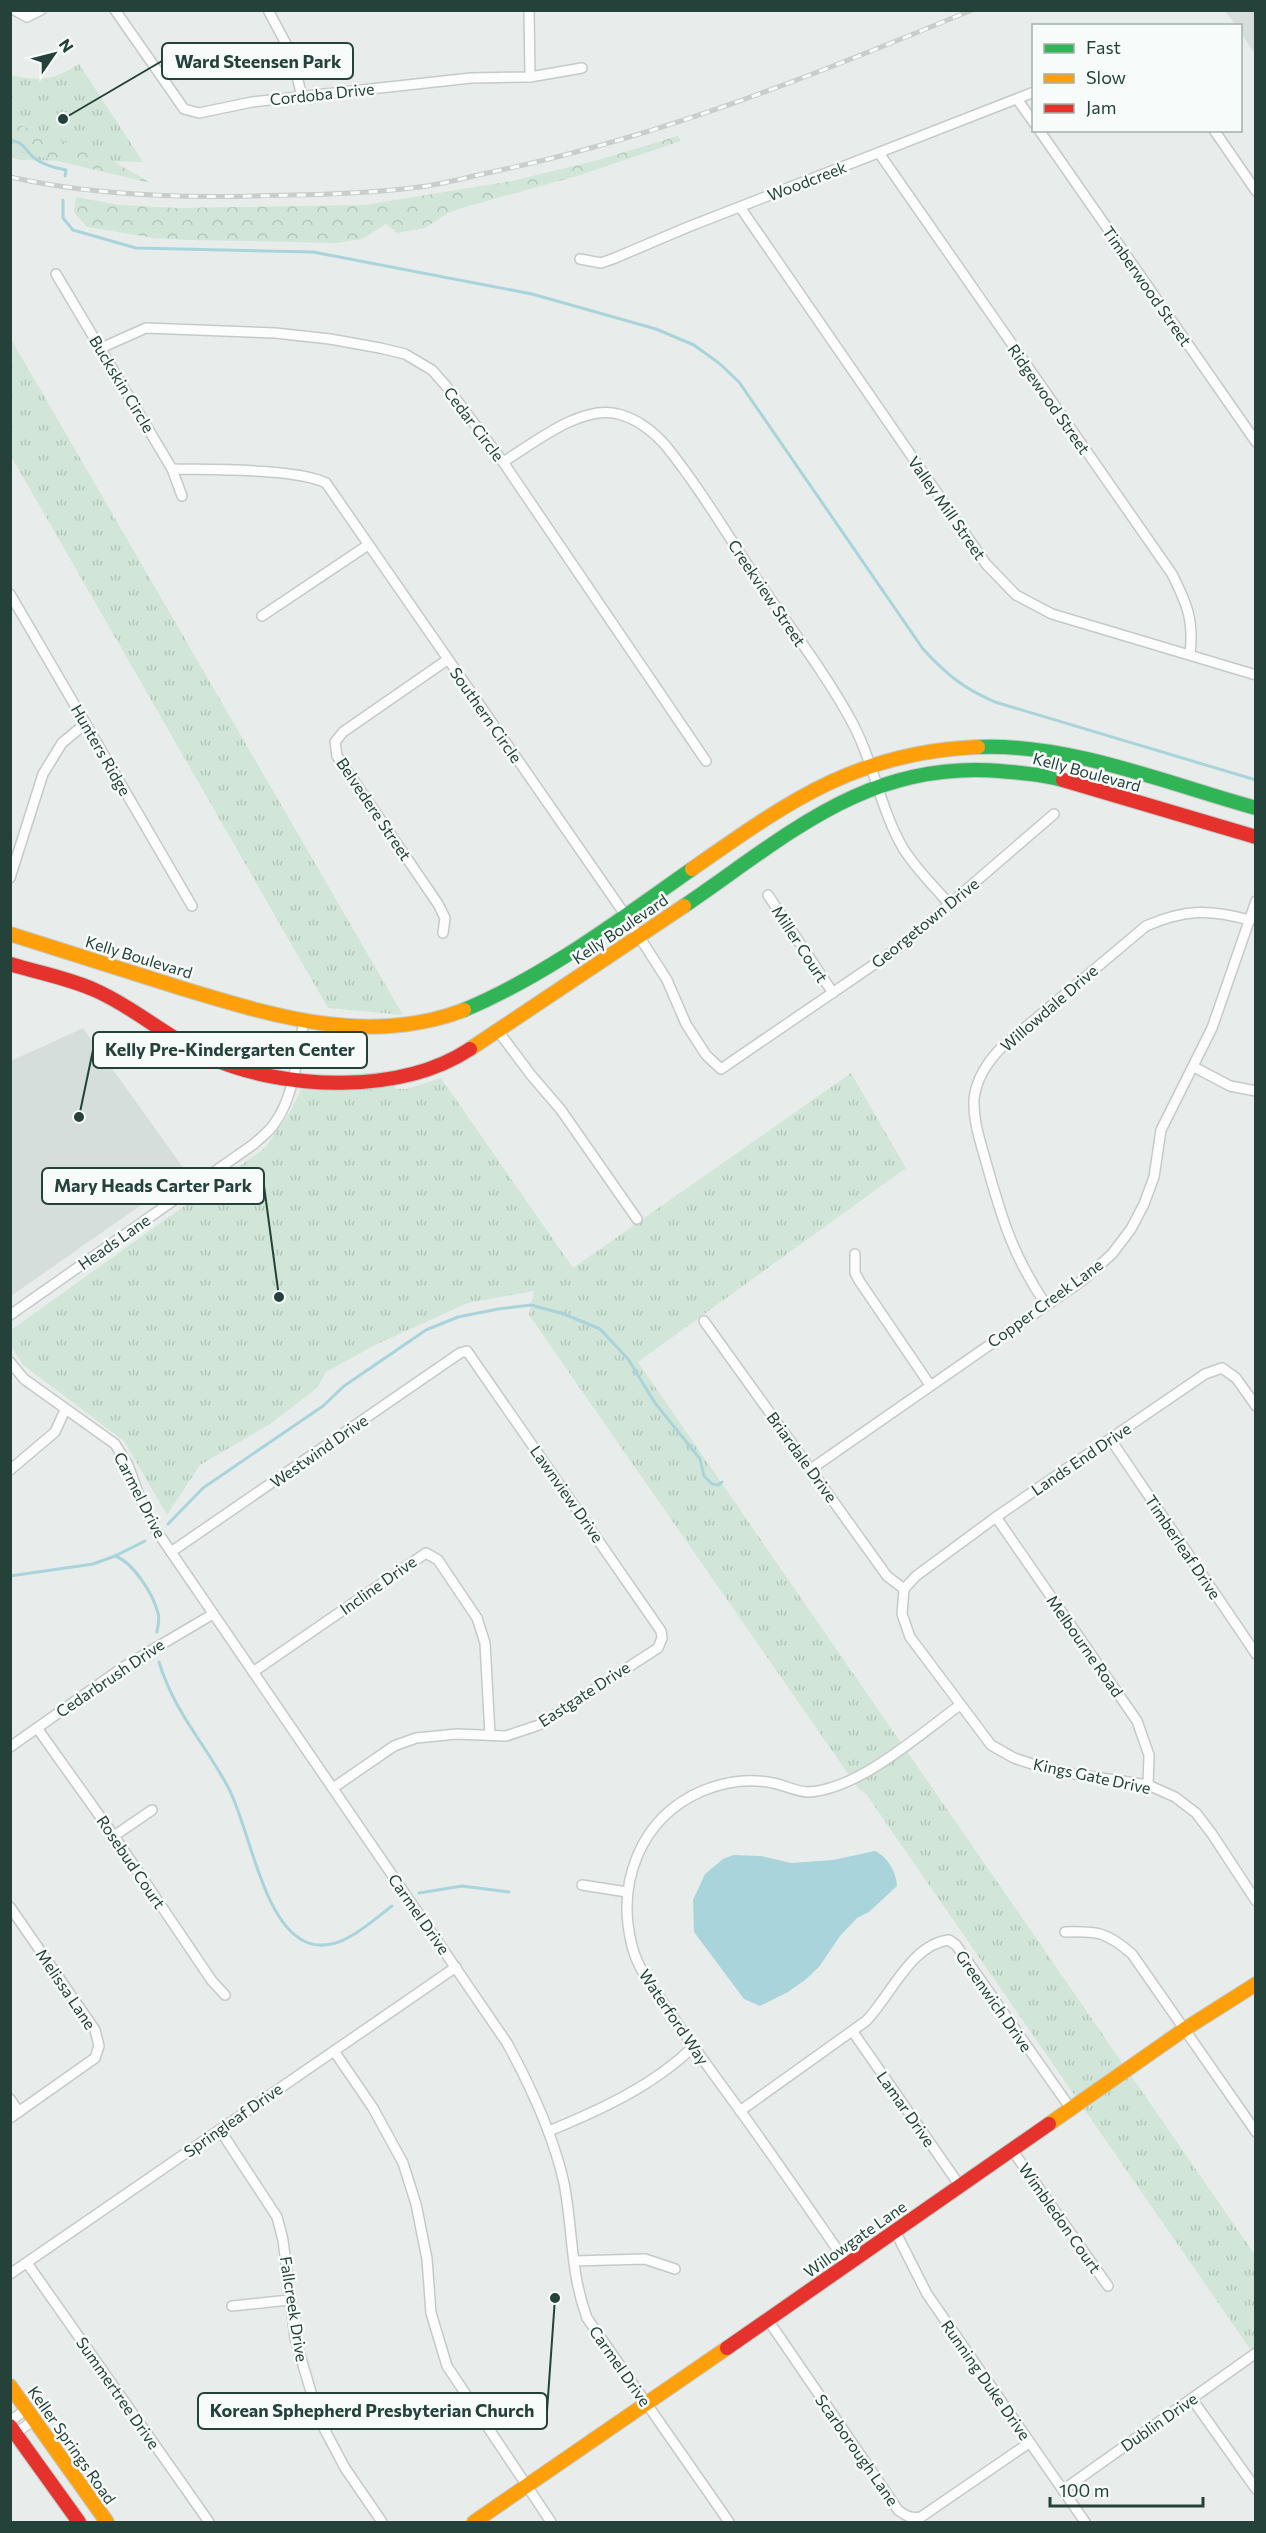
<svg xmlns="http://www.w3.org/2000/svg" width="1266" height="2533" viewBox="0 0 1266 2533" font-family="Commissioner,sans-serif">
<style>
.built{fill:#d6dedb}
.grass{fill:url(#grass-tufts)}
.forest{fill:url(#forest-crowns)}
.water{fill:#a9d4db}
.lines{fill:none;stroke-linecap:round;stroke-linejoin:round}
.stream{stroke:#a9d4db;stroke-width:3}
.street-casing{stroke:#c5cac8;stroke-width:12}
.fast-casing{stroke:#c3cbc8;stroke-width:16}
.slow-casing{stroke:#c3cbc8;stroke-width:16}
.jam-casing{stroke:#c3cbc8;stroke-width:16}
.street{stroke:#fcfcfc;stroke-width:9}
.fast{stroke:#30b455;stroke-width:14}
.slow{stroke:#ff9f0a;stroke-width:14}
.jam{stroke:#e5322d;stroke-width:14}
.rail-casing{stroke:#c9cdcc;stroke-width:5}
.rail{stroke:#f7fbf9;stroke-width:3;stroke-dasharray:9;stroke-linecap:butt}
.labels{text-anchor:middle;stroke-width:5;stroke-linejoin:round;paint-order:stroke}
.street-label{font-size:16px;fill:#24423a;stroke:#f7fbf9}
.leader{fill:none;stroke:#24423a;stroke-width:2}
.callout-dot{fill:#24423a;stroke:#f7fbf9;stroke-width:2}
.callout{fill:#f7fbf9;stroke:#24423a;stroke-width:2}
.callout-label{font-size:18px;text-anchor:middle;font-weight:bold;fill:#24423a}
</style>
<defs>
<pattern id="grass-tufts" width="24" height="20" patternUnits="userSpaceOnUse" patternTransform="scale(1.5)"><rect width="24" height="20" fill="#d1e6d8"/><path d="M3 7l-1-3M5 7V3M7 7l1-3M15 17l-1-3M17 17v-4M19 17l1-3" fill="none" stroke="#b3c6ba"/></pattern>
<pattern id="forest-crowns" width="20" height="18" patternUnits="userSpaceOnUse" patternTransform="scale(1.5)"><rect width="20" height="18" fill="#d1e6d8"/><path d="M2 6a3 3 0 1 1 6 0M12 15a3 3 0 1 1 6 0" fill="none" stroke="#b3c6ba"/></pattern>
</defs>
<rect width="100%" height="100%" fill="#e8edeb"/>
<g class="built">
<path d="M1225 11H1255V54L1241 33 1240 26 1236 25Z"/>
<path d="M83 1028 187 1173 11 1296V1061Z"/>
</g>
<g class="grass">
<path d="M79 64 143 162 20 160 11 157V75C40 82 53 80 79 64Z"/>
<path d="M11 339 403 1015 328 1008 11 456Z"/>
<path d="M851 1073 906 1168 638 1362 1255 2255V2356L866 1794 858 1788 529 1315 534 1291 468 1303 377 1344 326 1372 317 1388 270 1424 200 1465 167 1515 124 1441 23 1365 11 1346V1330L265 1148 290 1112 302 1087 390 1081 396 1089H407L441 1078 573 1268Z"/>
</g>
<g class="forest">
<path d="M10 122 104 156 151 183 11 150Z"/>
<path d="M678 136 681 141 580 175 462 208 448 213 425 228 397 233 386 224 362 239 336 243 190 240 154 238 87 227 74 212 76 197 120 205 177 208 365 205 512 181 598 160Z"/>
</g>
<path class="water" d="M875 1851C887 1856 897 1873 897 1886L869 1912 857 1918 840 1936 819 1967 805 1980 788 1992 760 2006 744 1999 694 1932 693 1900 705 1874 723 1859 733 1855 761 1856 791 1863 833 1860Z"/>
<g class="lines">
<g class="stream">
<path d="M10 140C25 143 23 148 33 157 43 165 54 168 66 170L65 176"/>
<path d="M63 200V218L73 230 136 248 313 252 532 294 656 329 694 345 720 364 739 382 923 649C947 675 963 688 995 702L1256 780"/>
<path d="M168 1524 203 1488 323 1406 344 1386 426 1330 458 1317 498 1309 531 1305 564 1314 600 1329 628 1359 655 1403 700 1459 704 1476 712 1484 718 1485 722 1482"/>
<path d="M115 1556C133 1562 153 1594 158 1613 160 1618 158 1626 157 1632"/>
<path d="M10 1576 93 1564 115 1556 145 1541"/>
<path d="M159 1662C175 1714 205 1743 229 1789 250 1830 262 1920 304 1941 336 1957 369 1923 392 1906"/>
<path d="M419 1893 462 1886 509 1892"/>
</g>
<defs>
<g id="street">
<path d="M14 10 27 17 41 10"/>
<path d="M115 10 184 109 199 113 252 102 471 78 530 77 582 68"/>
<path d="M268 10 292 55 302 97"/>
<path d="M529 10 530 77"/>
<path d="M1017 99 1034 123"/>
<path d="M1039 130 1256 442"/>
<path d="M1214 130 1256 191"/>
<path d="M879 153 1172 574C1187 604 1194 620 1190 654"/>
<path d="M740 207 986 564 1016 595 1052 614 1256 675"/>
<path d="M580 259 601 263 615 258 688 227 1034 92"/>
<path d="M56 274 172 469 182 496"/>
<path d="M101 348 146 328 275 333 330 339 380 348 405 354 432 370 447 387 503 462 706 761"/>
<path d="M503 462C533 444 581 404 618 414 636 418 654 432 666 446 699 487 727 534 756 578 788 625 825 672 852 722 874 762 880 809 903 848 915 868 934 886 949 904"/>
<path d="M172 469C208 470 297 468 326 483L626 916 667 980 686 1024 706 1055 721 1069 901 946 1054 814"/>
<path d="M10 594 192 906"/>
<path d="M262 616 368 545"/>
<path d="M10 878 43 774 62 743 85 724"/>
<path d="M768 895 833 993"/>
<path d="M443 933 445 918 438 904 337 756 335 742 343 732 447 660"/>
<path d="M498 1031 531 1075 561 1110 637 1219"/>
<path d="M1194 1067 1230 1086 1256 1091"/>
<path d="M855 1254V1273L860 1282 930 1385"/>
<path d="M1046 1305C1012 1254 1002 1219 986 1162 980 1141 973 1120 974 1099 976 1079 989 1060 1002 1047L1146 926C1185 909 1209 909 1250 920"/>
<path d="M10 1315 254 1144C260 1138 269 1132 274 1124 295 1096 297 1054 304 1021"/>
<path d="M704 1321 887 1576 904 1589"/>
<path d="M10 1362 24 1379 115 1444 128 1465 140 1498 154 1527 507 2043C531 2087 553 2134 564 2183 573 2229 570 2272 587 2318L729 2522"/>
<path d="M1111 1440 1256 1654"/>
<path d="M811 1469 1083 1280 1112 1254 1131 1229 1144 1204 1154 1177 1161 1130 1212 1028 1256 901"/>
<path d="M10 1470 55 1432 65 1410"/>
<path d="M996 1517 1137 1721 1149 1755 1148 1785"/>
<path d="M171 1552 460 1353 467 1351 661 1631 662 1638 658 1648 539 1725 506 1736 457 1734 416 1738 394 1746 333 1788"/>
<path d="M904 1589 902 1614 910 1637 991 1745 1014 1758 1038 1766 1075 1774 1148 1785 1175 1797 1196 1813 1212 1834 1256 1901"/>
<path d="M904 1589 916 1576 996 1517 1205 1374 1222 1368 1236 1378 1256 1406"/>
<path d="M253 1672 426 1553 438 1560 477 1618 485 1643 490 1735"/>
<path d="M37 1728 114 1836 212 1981 225 1995"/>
<path d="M10 1747 125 1666 213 1614"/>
<path d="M114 1836 152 1810"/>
<path d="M582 1885 627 1892"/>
<path d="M10 1907 95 2030 99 2046 95 2058 10 2118"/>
<path d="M1065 1932C1097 1931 1107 1932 1132 1954L1256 2132"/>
<path d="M853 2032 960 2186"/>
<path d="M334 2051 373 2108 403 2163 416 2204 427 2259 431 2313 447 2366 551 2522"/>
<path d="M10 2099 19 2112"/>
<path d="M740 2111 866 2021C890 1997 911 1944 949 1940L956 1945 1071 2109"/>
<path d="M220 2130 277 2217 283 2240 295 2338 319 2419 345 2468 382 2522"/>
<path d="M549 2131C600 2110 653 2086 693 2047"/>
<path d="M1012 2150 1108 2286"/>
<path d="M895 2231 927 2294 1085 2522"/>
<path d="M574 2261 645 2259 675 2269"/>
<path d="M27 2263 209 2522"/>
<path d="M848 2265C812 2213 776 2160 739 2109 714 2075 689 2041 665 2005 652 1987 638 1969 632 1946 616 1883 640 1818 702 1791 724 1782 749 1778 773 1783 784 1785 797 1792 808 1792 858 1790 920 1734 960 1705"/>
<path d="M10 2274 456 1967"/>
<path d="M232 2306 289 2300"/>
<path d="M768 2320 898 2510C906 2516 911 2519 921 2517L1029 2443"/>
<path d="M1192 2399 1256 2489"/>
<path d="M10 2421 27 2409"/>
<path d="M12 2436 34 2420"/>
<path d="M1063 2490 1256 2353"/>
</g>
<g id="fast">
<path d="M978 747C1069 743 1169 784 1256 808"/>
<path d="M684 906C787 836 867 760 1000 771 1021 773 1043 774 1063 780"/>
<path d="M464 1010C547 975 619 920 692 869"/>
</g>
<g id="slow">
<path d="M692 869C788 802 856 752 978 747"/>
<path d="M10 934C68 952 126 971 184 989 277 1017 370 1046 464 1010"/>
<path d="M470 1049 684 906"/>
<path d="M1049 2124 1185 2029 1256 1984"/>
<path d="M10 2386 107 2522"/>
<path d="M474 2522 727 2348"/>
</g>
<g id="jam">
<path d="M1063 780 1256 837"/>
<path d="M10 964C39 973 69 978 97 991 137 1009 170 1040 211 1058 285 1090 400 1095 470 1049"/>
<path d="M727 2348 1049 2124"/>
<path d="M10 2426 79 2522"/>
</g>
</defs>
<use href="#street" class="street-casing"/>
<use href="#fast" class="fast-casing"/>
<use href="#slow" class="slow-casing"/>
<use href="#jam" class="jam-casing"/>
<use href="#street" class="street"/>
<use href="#fast" class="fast"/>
<use href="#slow" class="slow"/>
<use href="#jam" class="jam"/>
<defs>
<path id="rail" d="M10 177C86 194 176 198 253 196 311 195 370 194 427 186 452 182 476 175 501 170 665 135 817 74 972 10"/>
</defs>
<use href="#rail" class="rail-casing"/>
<use href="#rail" class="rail"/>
</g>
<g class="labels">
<g class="street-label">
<text transform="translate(322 94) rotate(-6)" y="6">Cordoba Drive</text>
<text transform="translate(807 181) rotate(-21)" y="6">Woodcreek</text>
<text transform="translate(1147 286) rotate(55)" y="6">Timberwood Street</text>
<text transform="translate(122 384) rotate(59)" y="6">Buckskin Circle</text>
<text transform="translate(1049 399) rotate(55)" y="6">Ridgewood Street</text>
<text transform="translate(474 424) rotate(53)" y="6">Cedar Circle</text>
<text transform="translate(947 508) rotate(55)" y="6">Valley Mill Street</text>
<text transform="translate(767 593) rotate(56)" y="6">Creekview Street</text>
<text transform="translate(486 715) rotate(55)" y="6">Southern Circle</text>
<text transform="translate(101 750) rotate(60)" y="6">Hunters Ridge</text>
<text transform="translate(1087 772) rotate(15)" y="6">Kelly Boulevard</text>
<text transform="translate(374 809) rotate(56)" y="6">Belvedere Street</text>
<text transform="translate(925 923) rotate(-39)" y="6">Georgetown Drive</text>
<text transform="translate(620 929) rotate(-34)" y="6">Kelly Boulevard</text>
<text transform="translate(800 944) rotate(57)" y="6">Miller Court</text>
<text transform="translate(139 957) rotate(17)" y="6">Kelly Boulevard</text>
<text transform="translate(1049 1008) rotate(-41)" y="6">Willowdale Drive</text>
<text transform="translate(114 1242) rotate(-35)" y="6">Heads Lane</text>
<text transform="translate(1045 1303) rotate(-36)" y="6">Copper Creek Lane</text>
<text transform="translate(319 1451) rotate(-35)" y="6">Westwind Drive</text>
<text transform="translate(802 1457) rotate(54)" y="6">Briardale Drive</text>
<text transform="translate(1081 1459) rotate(-34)" y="6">Lands End Drive</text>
<text transform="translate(567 1494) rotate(55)" y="6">Lawnview Drive</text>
<text transform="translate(140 1495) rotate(63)" y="6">Carmel Drive</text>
<text transform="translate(1183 1547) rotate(56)" y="6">Timberleaf Drive</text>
<text transform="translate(378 1585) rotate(-35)" y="6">Incline Drive</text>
<text transform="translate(1085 1646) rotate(55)" y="6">Melbourne Road</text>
<text transform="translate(110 1678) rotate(-34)" y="6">Cedarbrush Drive</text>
<text transform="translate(584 1694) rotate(-33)" y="6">Eastgate Drive</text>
<text transform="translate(1092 1776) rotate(12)" y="6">Kings Gate Drive</text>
<text transform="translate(131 1862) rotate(56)" y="6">Rosebud Court</text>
<text transform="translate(419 1914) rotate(55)" y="6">Carmel Drive</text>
<text transform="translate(66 1989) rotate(56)" y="6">Melissa Lane</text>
<text transform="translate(994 2001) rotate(55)" y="6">Greenwich Drive</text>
<text transform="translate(674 2017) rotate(56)" y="6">Waterford Way</text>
<text transform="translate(906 2109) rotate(55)" y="6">Lamar Drive</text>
<text transform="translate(233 2120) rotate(-35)" y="6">Springleaf Drive</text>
<text transform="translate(1060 2218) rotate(55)" y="6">Wimbledon Court</text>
<text transform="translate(855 2239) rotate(-35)" y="6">Willowgate Lane</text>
<text transform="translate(294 2309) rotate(81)" y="6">Fallcreek Drive</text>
<text transform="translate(620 2366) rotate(55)" y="6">Carmel Drive</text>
<text transform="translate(986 2380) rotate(55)" y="6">Running Duke Drive</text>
<text transform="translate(118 2393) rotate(55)" y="6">Summertree Drive</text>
<text transform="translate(1159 2422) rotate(-35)" y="6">Dublin Drive</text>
<text transform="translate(72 2445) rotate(55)" y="6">Keller Springs Road</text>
<text transform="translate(857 2450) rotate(55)" y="6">Scarborough Lane</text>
</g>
</g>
<path class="leader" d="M63 119L162 61M79 1117L93 1050M279 1297L264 1186M555 2298L547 2411"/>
<g class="callout-dot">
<circle cx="63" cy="119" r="6"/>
<circle cx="79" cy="1117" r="6"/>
<circle cx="279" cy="1297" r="6"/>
<circle cx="555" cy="2298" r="6"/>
</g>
<g class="callout">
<rect x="162" y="43" width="191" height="36" rx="6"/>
<rect x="93" y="1032" width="274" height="36" rx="6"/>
<rect x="42" y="1168" width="222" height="36" rx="6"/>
<rect x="198" y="2393" width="349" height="36" rx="6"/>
</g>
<g class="callout-label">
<text x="258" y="68">Ward Steensen Park</text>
<text x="230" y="1056">Kelly Pre-Kindergarten Center</text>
<text x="153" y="1192">Mary Heads Carter Park</text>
<text x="372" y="2417">Korean Sphepherd Presbyterian Church</text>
</g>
<rect width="1266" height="2533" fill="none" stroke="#24423a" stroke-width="24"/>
<rect x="1032" y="24" width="210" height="108" fill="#f7fbf9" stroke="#a3b1ad" stroke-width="1.5"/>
<rect x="1044" y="44" width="30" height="9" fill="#30b455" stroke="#a3b1ad" stroke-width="1.5"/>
<text x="1086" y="54" font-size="18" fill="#24423a">Fast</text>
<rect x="1044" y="74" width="30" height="9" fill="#ff9f0a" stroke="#a3b1ad" stroke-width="1.5"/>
<text x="1086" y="84" font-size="18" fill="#24423a">Slow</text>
<rect x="1044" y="104" width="30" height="9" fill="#e5322d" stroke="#a3b1ad" stroke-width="1.5"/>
<text x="1086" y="114" font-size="18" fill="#24423a">Jam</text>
<g transform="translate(54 54) rotate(55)" stroke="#f7fbf9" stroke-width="4.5" paint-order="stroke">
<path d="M0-4.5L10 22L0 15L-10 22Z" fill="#24423a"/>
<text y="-9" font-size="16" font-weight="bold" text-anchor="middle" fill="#24423a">N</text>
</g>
<path d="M1050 2497v9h153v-9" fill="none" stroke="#24423a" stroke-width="3"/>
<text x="1059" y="2497" font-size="18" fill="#24423a" stroke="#f7fbf9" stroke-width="4.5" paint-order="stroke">100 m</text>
</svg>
